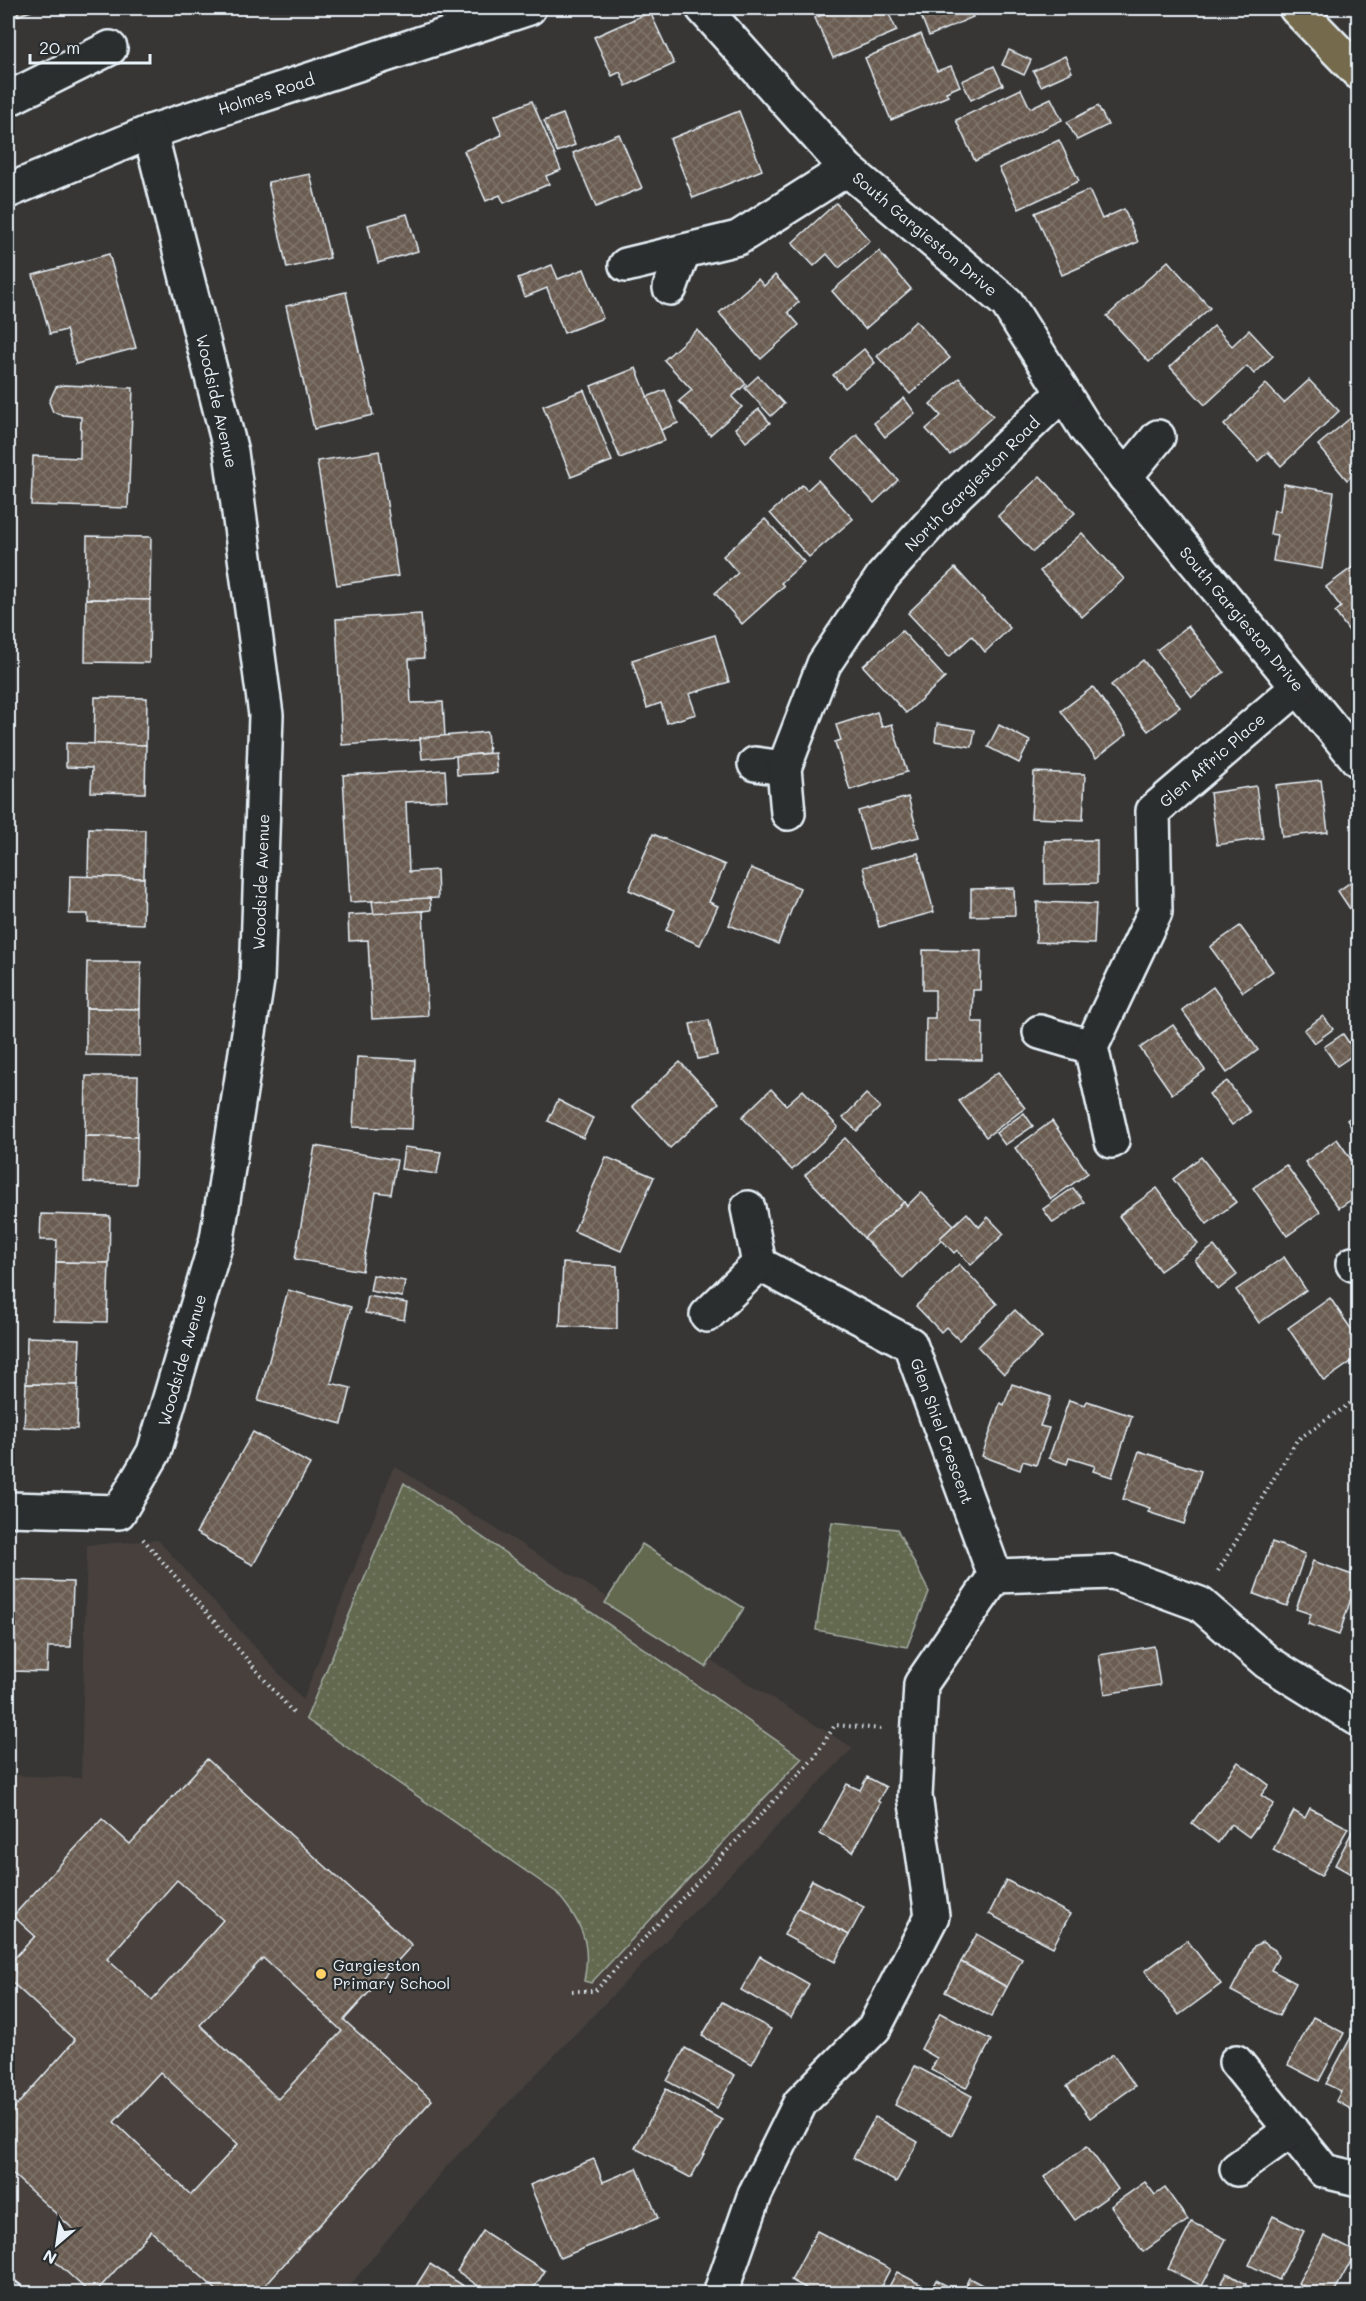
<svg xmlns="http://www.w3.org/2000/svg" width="1366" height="2301" viewBox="0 0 1366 2301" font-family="Mali,sans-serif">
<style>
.built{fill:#46413d}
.grass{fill:url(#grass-dots);stroke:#a5ada4;stroke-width:1.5}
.garden{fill:#62694f;stroke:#a5ada4;stroke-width:1.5}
.building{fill:url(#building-cross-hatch);stroke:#e8f1f8;stroke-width:1.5;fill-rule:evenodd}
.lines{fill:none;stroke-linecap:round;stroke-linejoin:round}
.lane-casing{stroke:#e8f1f8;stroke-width:27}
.street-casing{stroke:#e8f1f8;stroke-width:38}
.primary-casing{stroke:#e8f1f8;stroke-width:38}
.path{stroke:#e8f1f8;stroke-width:4;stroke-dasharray:1.5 4.5;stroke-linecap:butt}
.lane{stroke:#2a2d2e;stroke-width:22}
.street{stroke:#2a2d2e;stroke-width:33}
.primary{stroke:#746b4b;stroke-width:33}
.poi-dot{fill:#ffd166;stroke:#2a2d2e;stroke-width:2}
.labels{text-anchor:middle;stroke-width:4.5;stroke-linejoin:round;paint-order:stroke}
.street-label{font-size:16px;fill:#e8f1f8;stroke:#2a2d2e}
.poi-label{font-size:16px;fill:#e8f1f8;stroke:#2a2d2e;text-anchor:start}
</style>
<defs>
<pattern id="grass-dots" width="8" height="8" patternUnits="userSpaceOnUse" patternTransform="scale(1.5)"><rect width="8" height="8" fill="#62694f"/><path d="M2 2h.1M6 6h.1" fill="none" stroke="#787f69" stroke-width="1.8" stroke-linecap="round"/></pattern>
<pattern id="building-cross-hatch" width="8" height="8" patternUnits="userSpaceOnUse" patternTransform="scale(1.5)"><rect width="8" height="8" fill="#6a5c51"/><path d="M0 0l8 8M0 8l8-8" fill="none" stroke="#7f746b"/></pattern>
</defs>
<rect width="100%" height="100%" fill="#373635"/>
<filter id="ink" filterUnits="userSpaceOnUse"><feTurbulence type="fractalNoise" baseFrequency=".0167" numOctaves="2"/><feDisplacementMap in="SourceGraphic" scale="12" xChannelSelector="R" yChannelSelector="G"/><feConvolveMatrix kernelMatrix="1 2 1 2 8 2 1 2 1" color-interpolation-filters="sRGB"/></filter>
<g filter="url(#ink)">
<path class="built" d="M394 1466 853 1748 444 2169 344 2293 8 2294V1775L81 1778 87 1545 158 1540 303 1700Z"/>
<g class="grass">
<path d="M404 1483 802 1758 591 1983 584 1981C592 1943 581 1921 556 1892L306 1719Z"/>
<path d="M832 1522 897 1529 929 1592 907 1647 816 1630Z"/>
</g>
<path class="garden" d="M642 1544 744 1608 706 1667 605 1603Z"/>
<g class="building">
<path d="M8 8H17L19 15 8 19Z"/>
<path d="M17 8H41L19 15Z"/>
<path d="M839 8H886L897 31 833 58 815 18Z"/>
<path d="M941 8H968L973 17 929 36 921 16Z"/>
<path d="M650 12 674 64 626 86 620 72 612 76 594 37Z"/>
<path d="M921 34 937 71 951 66 960 86 946 92 948 96 891 120 865 58Z"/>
<path d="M1009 50 1031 60 1024 75 1002 65Z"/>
<path d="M1065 56 1072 72 1041 86 1033 71Z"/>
<path d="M994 66 1003 85 971 100 962 81Z"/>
<path d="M1021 89 1030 108 1051 98 1062 120 975 161 956 120Z"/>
<path d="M532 101 561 170 546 176 549 184 504 203 500 195 486 201 464 151 502 135 494 116Z"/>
<path d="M1098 106 1108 125 1077 140 1067 122Z"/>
<path d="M739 111 762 170 693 198 670 139Z"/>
<path d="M563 114 575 145 557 152 544 121Z"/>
<path d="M619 134 642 188 596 207 573 153Z"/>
<path d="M1059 140 1079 181 1019 209 999 168Z"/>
<path d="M310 174 330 258 287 268 268 182Z"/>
<path d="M1089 190 1102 219 1124 209 1138 242 1062 275 1035 213Z"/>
<path d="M836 203 870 241 839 268 827 254 814 266 792 243Z"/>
<path d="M407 214 418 251 378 263 368 225Z"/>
<path d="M879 251 911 289 865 329 832 291Z"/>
<path d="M109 254 136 348 76 364 66 330 50 334 33 275Z"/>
<path d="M1168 261 1210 308 1149 362 1107 316Z"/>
<path d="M552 265 558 279 584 269 603 318 564 333 547 288 525 297 518 278Z"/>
<path d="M775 275 799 302 788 312 799 325 761 359 719 313 758 279 764 286Z"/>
<path d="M346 292 373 415 314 429 286 306Z"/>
<path d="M916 321 950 358 910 394 877 356Z"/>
<path d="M1214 326 1232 346 1249 330 1273 356 1254 374 1247 366 1205 405 1170 367Z"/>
<path d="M697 330 746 384 732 397 742 407 710 435 679 401 692 390 664 360Z"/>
<path d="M864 349 875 363 845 388 833 375Z"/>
<path d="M636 368 665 440 620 458 591 386Z"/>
<path d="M758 376 784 404 771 416 745 388Z"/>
<path d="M959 378 993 416 950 455 926 429 941 416 930 404Z"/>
<path d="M1309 380 1339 411 1281 466 1268 452 1258 461 1224 425 1266 384 1284 403Z"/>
<path d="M64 385 133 388 128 508 31 505 33 456 80 458 81 417 63 415 53 412 49 402 56 387Z"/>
<path d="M584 390 612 461 571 477 543 406Z"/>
<path d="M665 390 678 423 661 430 647 397Z"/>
<path d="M904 398 915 413 885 437 874 423Z"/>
<path d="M759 409 770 423 746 442 735 428Z"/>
<path d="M1354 415 1358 420V471L1347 480 1318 445Z"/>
<path d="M857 435 898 480 874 503 832 458Z"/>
<path d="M379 451 398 576 337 585 317 461Z"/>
<path d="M1040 476 1075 513 1033 552 998 516Z"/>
<path d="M818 480 853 519 809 557 770 513 802 485 807 490Z"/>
<path d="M1284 484 1334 492 1322 569 1273 561 1277 535 1270 534 1274 510 1280 511Z"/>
<path d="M765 519 804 562 781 583 784 586 742 624 715 593 738 573 723 556Z"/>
<path d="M1082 533 1124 579 1082 617 1040 571Z"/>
<path d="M87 536 151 537 150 600 86 599Z"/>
<path d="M1358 563V630L1352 635 1335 612 1341 607 1326 587Z"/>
<path d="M955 568 1010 628 985 652 972 636 949 657 908 613Z"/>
<path d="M86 599 150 600 149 663 85 662Z"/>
<path d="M421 614 424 658 409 659 411 703 443 702 445 737 420 738V740L342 745 336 619Z"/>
<path d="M1188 626 1224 672 1192 697 1157 650Z"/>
<path d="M902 631 945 678 906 713 863 666Z"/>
<path d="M715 635 729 682 689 694 696 714 667 723 661 703 647 708 632 660Z"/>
<path d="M1143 660 1180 707 1148 731 1111 685Z"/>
<path d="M1093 687 1127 734 1096 758 1061 711Z"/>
<path d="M95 697 147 698 146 745 94 744Z"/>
<path d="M877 712 882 727 892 724 907 772 850 790 835 742 841 740 836 725Z"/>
<path d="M937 724 975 730 972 747 935 741Z"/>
<path d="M999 725 1030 741 1019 763 988 747Z"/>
<path d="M487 732 489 753 422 759 420 738Z"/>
<path d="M66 743 146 745 145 793 91 792 92 768 66 767Z"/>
<path d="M495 753 497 773 457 775 456 756Z"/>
<path d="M445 770 447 800 406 802 409 872 437 870 438 898 350 902 343 775Z"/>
<path d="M1034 772 1085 774 1083 820 1031 818Z"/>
<path d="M1321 780 1328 832 1282 837 1276 785Z"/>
<path d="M1256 786 1263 838 1217 845 1210 793Z"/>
<path d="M908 797 919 837 869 850 858 811Z"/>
<path d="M89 828 145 830 144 878 88 877Z"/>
<path d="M653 834 725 865 709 902 718 906 700 945 666 930 675 910 629 890Z"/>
<path d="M1097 840V883L1045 884V841Z"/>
<path d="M918 853 934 912 879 927 863 867Z"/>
<path d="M751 868 800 888 778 944 729 925Z"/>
<path d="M70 876 144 878 143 924 88 922V914H69Z"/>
<path d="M1358 877V921L1338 891Z"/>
<path d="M1014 888 1015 915 971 916V889Z"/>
<path d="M430 898 431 910 374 915 372 901Z"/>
<path d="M1037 902 1096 904 1094 944 1036 942Z"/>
<path d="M423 911 428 1016 372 1019 368 940 349 941 348 915Z"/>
<path d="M1240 926 1273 971 1243 992 1210 947Z"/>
<path d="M923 950 981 951 980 990H973L972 1022H983L982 1060 925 1059 926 1018H935V990H923Z"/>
<path d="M87 962H141L140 1009 86 1008Z"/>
<path d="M1213 987 1258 1050 1227 1073 1182 1010Z"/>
<path d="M86 1008 140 1009V1056L86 1055Z"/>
<path d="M1323 1016 1333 1029 1314 1043 1304 1030Z"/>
<path d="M709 1020 717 1055 698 1059 690 1024Z"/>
<path d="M1173 1025 1205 1070 1172 1094 1140 1048Z"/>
<path d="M1343 1034 1356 1053 1337 1066 1324 1047Z"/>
<path d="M357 1057 415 1060 412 1129 353 1127Z"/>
<path d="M680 1062 719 1103 670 1148 632 1106Z"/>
<path d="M998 1072 1025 1108 986 1137 959 1101Z"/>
<path d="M86 1076H138L137 1137 85 1136Z"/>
<path d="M1227 1081 1250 1112 1232 1125 1209 1094Z"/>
<path d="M771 1089 786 1105 803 1090 838 1127 792 1170 742 1117Z"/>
<path d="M866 1094 880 1107 857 1131 843 1118Z"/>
<path d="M558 1100 593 1118 583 1138 548 1121Z"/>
<path d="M1358 1112V1138L1347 1120Z"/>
<path d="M1024 1113 1033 1126 1005 1145 996 1133Z"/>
<path d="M1052 1121 1088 1173 1051 1199 1015 1148Z"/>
<path d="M85 1136 137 1137 136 1184 84 1182Z"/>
<path d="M845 1138 904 1202 864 1238 805 1175Z"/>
<path d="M1337 1139 1358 1169V1195L1339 1208 1305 1162Z"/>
<path d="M315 1146 397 1160 391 1194 376 1192 362 1271 295 1259Z"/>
<path d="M404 1147 441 1152 437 1174 401 1169Z"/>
<path d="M606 1157 654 1177 621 1251 574 1231Z"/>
<path d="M1201 1157 1236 1202 1207 1224 1173 1179Z"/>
<path d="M1286 1165 1320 1212 1287 1236 1253 1188Z"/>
<path d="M1073 1188 1084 1202 1053 1223 1043 1209Z"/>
<path d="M1157 1188 1198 1244 1160 1271 1119 1216Z"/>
<path d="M921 1192 954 1225 940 1238 941 1240 903 1278 864 1238 904 1202 907 1206Z"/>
<path d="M967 1213 979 1227 988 1217 1004 1234 971 1265 957 1250 954 1253 940 1238Z"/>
<path d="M41 1214 110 1216 109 1263 56 1262 57 1240H40Z"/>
<path d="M1214 1246 1237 1275 1218 1290 1195 1260Z"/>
<path d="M1284 1257 1306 1290 1259 1323 1236 1290Z"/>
<path d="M56 1262 109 1263 107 1322 54 1321Z"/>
<path d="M563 1263 617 1266V1329L560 1326Z"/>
<path d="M959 1264 997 1304 959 1340 946 1327 941 1332 916 1306Z"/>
<path d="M373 1275 405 1281 402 1297 370 1291Z"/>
<path d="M288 1290 351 1307 331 1383 351 1388 342 1424 258 1401Z"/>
<path d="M368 1296 407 1303 404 1320 365 1313Z"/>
<path d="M1330 1298 1358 1339V1357L1324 1381 1288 1328Z"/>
<path d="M1015 1310 1042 1337 1004 1374 978 1347Z"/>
<path d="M27 1337 80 1339 78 1385 26 1384Z"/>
<path d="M26 1384 78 1385 77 1429 24 1427Z"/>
<path d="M1012 1384 1051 1397 1040 1426 1049 1428 1036 1465 1023 1461 1020 1470 982 1456 1000 1403 1004 1405Z"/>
<path d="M1069 1400 1085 1405 1087 1401 1132 1416 1112 1477 1093 1471 1095 1466 1069 1458 1067 1464 1049 1458Z"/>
<path d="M253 1432 310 1464 253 1565 196 1533Z"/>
<path d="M1139 1451 1201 1471 1184 1524 1148 1512 1150 1508 1123 1499Z"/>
<path d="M1272 1542 1305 1554 1287 1606 1254 1594Z"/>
<path d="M1313 1561 1358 1577 1339 1635 1308 1624 1311 1614 1296 1609Z"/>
<path d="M8 1580 73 1582 71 1647H48L47 1672 12 1671 14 1643H8Z"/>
<path d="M1154 1646 1160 1685 1105 1694 1099 1655Z"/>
<path d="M207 1759 412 1945 344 2020 432 2100 257 2294H221L151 2231 94 2294H91L48 2255 73 2229 8 2170V2115L75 2040 8 1979V1965L35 1936 13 1916 102 1819 130 1844ZM177 1880 223 1920 152 2000 107 1959ZM263 1958 342 2031 278 2099 200 2025ZM160 2072 238 2144 191 2195 114 2122Z"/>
<path d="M1238 1762 1269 1785 1261 1795 1274 1804 1249 1837 1231 1824 1218 1843 1192 1823Z"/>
<path d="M867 1777 886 1787 878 1801 880 1803 853 1852 820 1834 847 1784 860 1790Z"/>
<path d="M1310 1808 1348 1828 1321 1876 1273 1850 1294 1811 1305 1818Z"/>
<path d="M1358 1820V1878L1335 1865Z"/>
<path d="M812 1880 864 1907 849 1935 798 1908Z"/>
<path d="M1006 1880 1070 1914 1053 1947 989 1914Z"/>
<path d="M798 1908 849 1935 835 1962 784 1935Z"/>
<path d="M977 1934 1022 1959 1007 1987 961 1962Z"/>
<path d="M1187 1940 1221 1984 1179 2015 1145 1971Z"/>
<path d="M1262 1942 1275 1950 1278 1957 1271 1970 1296 1983 1279 2016 1231 1991 1254 1946Z"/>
<path d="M760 1956 809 1984 791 2018 741 1990Z"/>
<path d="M961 1962 1007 1987 991 2017 945 1992Z"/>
<path d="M722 2002 771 2029 752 2064 702 2036Z"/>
<path d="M940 2013 991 2040 966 2088 931 2070 937 2058 921 2049Z"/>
<path d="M1313 2017 1344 2033 1319 2081 1288 2065Z"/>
<path d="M1358 2024V2113L1336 2101 1341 2091 1326 2084Z"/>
<path d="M685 2048 735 2075 717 2108 667 2081Z"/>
<path d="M1113 2054 1135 2086 1090 2118 1067 2086Z"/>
<path d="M915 2066 972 2096 952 2135 895 2105Z"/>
<path d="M666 2089 722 2120 691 2178 635 2148Z"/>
<path d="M875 2117 918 2142 896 2182 853 2158Z"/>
<path d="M1087 2146 1118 2189 1075 2220 1044 2177Z"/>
<path d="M594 2159 603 2182 637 2168 658 2218 560 2258 530 2185Z"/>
<path d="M1145 2182 1155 2195 1165 2188 1188 2220 1143 2252 1111 2206Z"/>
<path d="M1273 2216 1304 2231 1279 2280 1249 2265Z"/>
<path d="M1192 2222 1226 2239 1202 2286 1168 2269Z"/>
<path d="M483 2231 545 2271 530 2294H490L457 2271Z"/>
<path d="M817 2231 890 2269 877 2294H816L791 2280Z"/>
<path d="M1324 2236 1356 2252 1333 2294H1318L1298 2283Z"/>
<path d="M430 2264 476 2294H411Z"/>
<path d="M897 2272 931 2290 936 2280 955 2290 954 2294H885Z"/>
<path d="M1227 2273 1246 2284 1241 2294H1216Z"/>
<path d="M969 2278 988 2288 985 2294H958L960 2289 963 2291Z"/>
</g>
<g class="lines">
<defs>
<path id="lane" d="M8 2291 12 2294"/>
<g id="street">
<path d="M703 8 847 169 1007 303 1086 429 1358 760"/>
<path d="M8 99 110 48"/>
<path d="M8 191 150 132 529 8"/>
<path d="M626 265 738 238 847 169"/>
<path d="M670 288 683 252"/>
<path d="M1125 477 1158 437"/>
<path d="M755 764 784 768"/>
<path d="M788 813 784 768 824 664 883 576 957 494 1063 393"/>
<path d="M1040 1032 1091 1047"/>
<path d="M1112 1141 1091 1047 1155 912 1153 811 1298 687"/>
<path d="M748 1208 759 1264 910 1344 995 1576"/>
<path d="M1353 1264 1358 1265"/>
<path d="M707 1315 759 1264"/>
<path d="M8 1509 119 1512 154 1452 217 1239 257 981 266 715 231 452 150 132"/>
<path d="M1236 2062 1324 2171 1358 2179"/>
<path d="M1237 2169 1291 2130"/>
<path d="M720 2294 755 2194 800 2103 874 2028 932 1916 915 1796 921 1684 995 1576 1113 1572 1200 1604 1267 1662 1358 1719"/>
</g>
<path id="primary" d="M1296 8 1358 72"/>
</defs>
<use href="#lane" class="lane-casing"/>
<use href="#street" class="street-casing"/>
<use href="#primary" class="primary-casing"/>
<g class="path">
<path d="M143 1539 296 1716"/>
<path d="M1218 1571 1297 1440 1358 1398"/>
<path d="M572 1991H595L814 1758 835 1725 882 1729"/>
</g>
<use href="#lane" class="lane"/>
<use href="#street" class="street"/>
<use href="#primary" class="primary"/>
</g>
</g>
<circle class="poi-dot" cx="321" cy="1974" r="6"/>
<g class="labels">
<g class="street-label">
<text transform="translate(266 94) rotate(-18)" y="6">Holmes Road</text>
<text transform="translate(925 234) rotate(40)" y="6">South Gargieston Drive</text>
<text transform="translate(217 401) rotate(77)" y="6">Woodside Avenue</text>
<text transform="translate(972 484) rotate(-45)" y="6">North Gargieston Road</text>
<text transform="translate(1242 619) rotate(50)" y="6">South Gargieston Drive</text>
<text transform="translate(1212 760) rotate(-41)" y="6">Glen Affric Place</text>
<text transform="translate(261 882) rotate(-88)" y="6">Woodside Avenue</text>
<text transform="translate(182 1360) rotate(-74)" y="6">Woodside Avenue</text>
<text transform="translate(942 1431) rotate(70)" y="6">Glen Shiel Crescent</text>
</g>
<g class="poi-label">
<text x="333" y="1971">Gargieston<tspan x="333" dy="18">Primary School</tspan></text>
</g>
</g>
<rect width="1366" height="2301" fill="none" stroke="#2a2d2e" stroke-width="30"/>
<rect x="15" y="15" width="1336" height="2271" fill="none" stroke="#e8f1f8" stroke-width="2" filter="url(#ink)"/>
<g transform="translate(57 2244) rotate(209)" stroke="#2a2d2e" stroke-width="4.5" paint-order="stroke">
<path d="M0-4.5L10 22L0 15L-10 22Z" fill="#e8f1f8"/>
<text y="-9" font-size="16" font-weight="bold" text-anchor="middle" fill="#e8f1f8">N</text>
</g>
<path d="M30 54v9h120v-9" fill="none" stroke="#e8f1f8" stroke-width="3"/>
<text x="39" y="54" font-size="18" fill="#e8f1f8" stroke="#2a2d2e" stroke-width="4.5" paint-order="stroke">20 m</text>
</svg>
